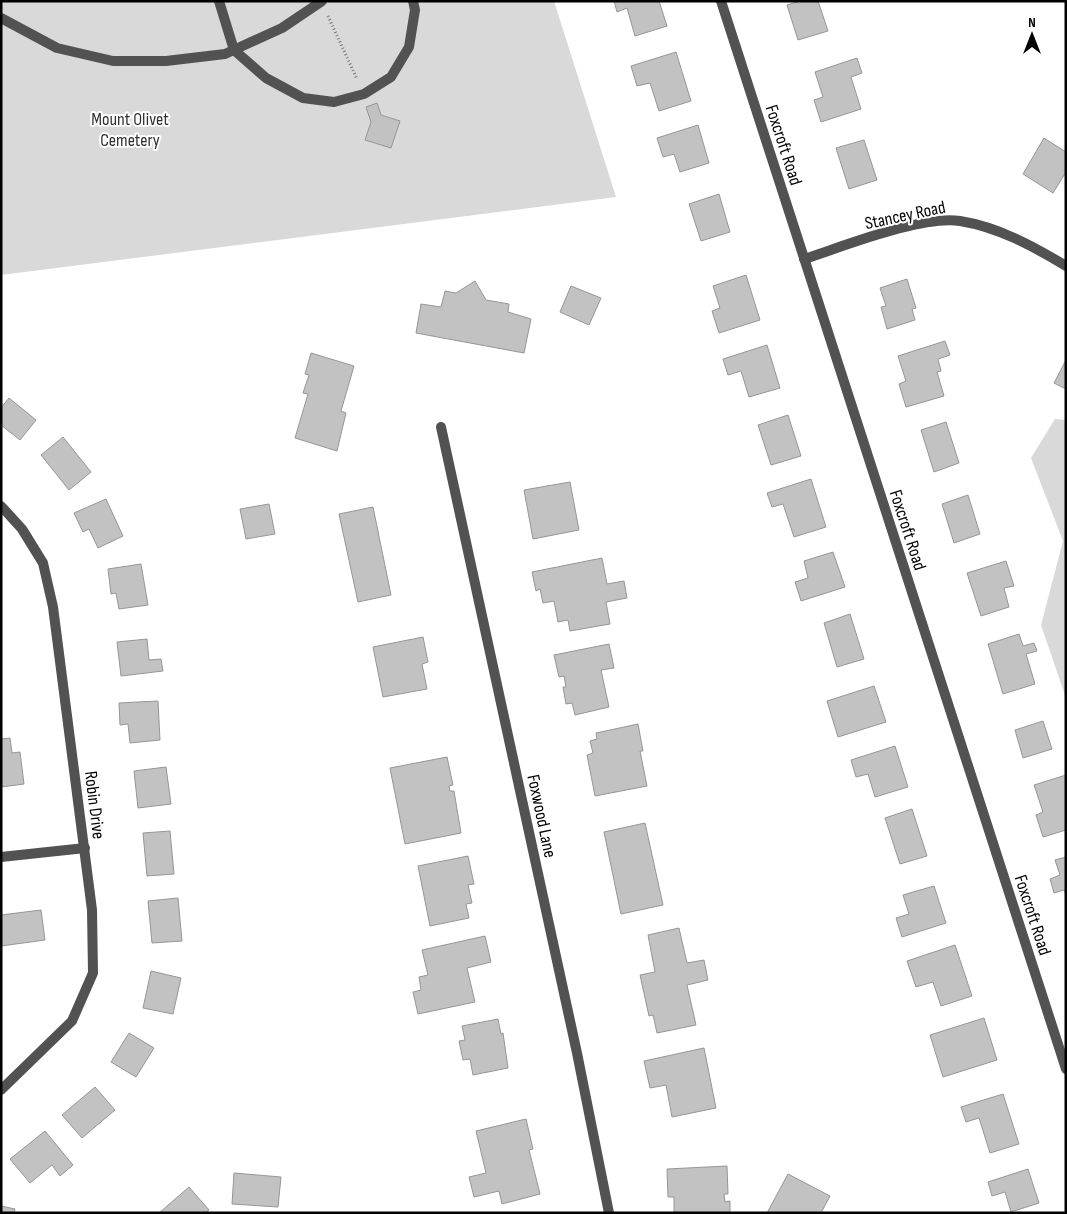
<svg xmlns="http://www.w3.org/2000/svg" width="1067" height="1214" viewBox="0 0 1067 1214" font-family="'Sofia Sans Condensed',sans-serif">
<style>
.green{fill:#d9d9d9}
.building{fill:#c2c2c2;stroke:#969696}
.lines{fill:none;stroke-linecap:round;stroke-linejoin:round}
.path{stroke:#747474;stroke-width:3;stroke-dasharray:1 2.5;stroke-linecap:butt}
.lane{stroke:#525252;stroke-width:10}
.street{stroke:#525252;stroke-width:10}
.labels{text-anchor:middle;stroke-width:4;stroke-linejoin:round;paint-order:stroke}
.park-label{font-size:18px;fill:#303030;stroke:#fff}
.street-label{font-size:18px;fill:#000;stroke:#fff}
</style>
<rect width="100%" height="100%" fill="#fff"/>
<g class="green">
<path d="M1 1H554L616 197 1 275Z"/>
<path d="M1055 419 1066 420V698L1041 625 1063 541 1031 458Z"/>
</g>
<g class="building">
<path d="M614 1H659L667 26 635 36 627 8 617 12Z"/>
<path d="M800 1H818L828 31 798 40 787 5Z"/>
<path d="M676 52 691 101 659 111 650 83 637 86 631 66Z"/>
<path d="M857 58 862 73 851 77 861 109 821 122 814 100 823 97 815 72Z"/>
<path d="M377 103 381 115 400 121 391 148 365 140 371 122 366 107Z"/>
<path d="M698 125 709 163 680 172 674 154 663 157 657 138Z"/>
<path d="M1044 138 1066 152V172L1053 193 1023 174Z"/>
<path d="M864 140 877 180 849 189 836 148Z"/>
<path d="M719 194 730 232 701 241 689 204Z"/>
<path d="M746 275 760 320 719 333 712 311 720 308 713 286Z"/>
<path d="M907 279 916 308 912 309 915 320 887 329 881 307 886 306 880 288Z"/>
<path d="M475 281 486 300 509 304 508 312 531 319 524 353 416 333 421 304 441 307 445 291 456 293Z"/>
<path d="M571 286 601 298 589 325 560 312Z"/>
<path d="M945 341 950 355 938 359 941 371 937 372 944 396 906 407 899 384 906 381 898 356Z"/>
<path d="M767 345 780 388 749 397 741 371 728 375 723 359Z"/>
<path d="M311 353 354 366 341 411 346 413 337 451 295 438 308 394 303 393 309 375 305 374Z"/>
<path d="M1066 360V389L1054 383Z"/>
<path d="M9 398 36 420 20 440 1 425V408Z"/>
<path d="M788 415 801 456 771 465 758 425Z"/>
<path d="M946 422 959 463 934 472 921 430Z"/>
<path d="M63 437 91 472 69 490 41 455Z"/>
<path d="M811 479 826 527 794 537 783 504 772 507 767 493Z"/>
<path d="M570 482 579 530 533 539 524 490Z"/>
<path d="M968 495 980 534 954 543 942 504Z"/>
<path d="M106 499 123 536 98 548 89 529 83 532 74 513Z"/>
<path d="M269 504 275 534 246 539 240 509Z"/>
<path d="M373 507 391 595 358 602 339 514Z"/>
<path d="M833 552 845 587 801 601 795 582 808 578 804 561Z"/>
<path d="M602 558 607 584 624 581 627 598 606 602 610 624 570 631 568 620 558 622 554 601 543 603 540 589 536 591 532 572Z"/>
<path d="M1006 561 1014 586 1004 588 1009 607 981 616 967 573Z"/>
<path d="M141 564 148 605 119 609 116 593 111 594 108 569Z"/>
<path d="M850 614 864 659 837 667 824 623Z"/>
<path d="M1019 634 1023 646 1034 643 1037 651 1026 654 1035 684 1003 694 988 644Z"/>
<path d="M423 637 428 662 422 664 427 689 383 697 373 647Z"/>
<path d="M147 639 149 660 161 659 163 671 121 676 117 642Z"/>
<path d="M609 644 614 668 601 670 609 707 575 715 572 703 566 704 563 687H566L564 676 559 677 554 655Z"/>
<path d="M874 686 886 722 838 737 827 701Z"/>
<path d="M158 701 160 740 130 743 128 724 120 725 119 703Z"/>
<path d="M1043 721 1052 749 1023 758 1015 730Z"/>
<path d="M638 724 643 751H640L647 786 595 796 587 755 593 753 590 741 597 739 596 733Z"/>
<path d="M10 738 12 753 20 752 24 784 1 787V739Z"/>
<path d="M895 746 908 787 875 797 868 774 856 777 851 760Z"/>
<path d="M447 757 453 785 449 786 450 791H454L461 833 405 844 390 768Z"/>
<path d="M166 767 171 804 138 808 134 771Z"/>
<path d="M1066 775V830L1043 837 1036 815 1043 812 1034 785Z"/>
<path d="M912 809 927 856 900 864 885 818Z"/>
<path d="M645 823 663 905 621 914 604 832Z"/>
<path d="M170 831 174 874 147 876 143 833Z"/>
<path d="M468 856 474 884 468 885 472 903 466 904 469 918 430 926 418 866Z"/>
<path d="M1066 857V894L1064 890 1054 893 1050 879 1060 875 1055 860Z"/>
<path d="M934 886 946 923 902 937 896 918 909 914 903 895Z"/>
<path d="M178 898 182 941 152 943 148 901Z"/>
<path d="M41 910 45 940 1 946V915Z"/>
<path d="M679 928 687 963 704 960 708 980 687 985 696 1025 657 1033 653 1015 649 1016 640 975 655 972 648 935Z"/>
<path d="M485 936 491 962 467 968 475 1002 418 1014 413 992 421 990 419 977 428 975 422 950Z"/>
<path d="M955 945 972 996 941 1006 933 982 916 987 907 961Z"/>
<path d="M151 971 181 978 173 1014 143 1008Z"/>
<path d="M984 1018 997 1060 943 1077 930 1035Z"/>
<path d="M498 1019 501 1034 503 1033 508 1068 473 1075 470 1059 463 1060 459 1041 465 1040 462 1026Z"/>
<path d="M129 1033 154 1048 136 1077 111 1062Z"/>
<path d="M704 1048 716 1108 672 1117 666 1085 650 1088 644 1061Z"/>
<path d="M95 1087 115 1110 82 1138 62 1115Z"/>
<path d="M1003 1094 1019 1144 990 1153 979 1118 966 1122 961 1107Z"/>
<path d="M526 1119 533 1149 529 1150 540 1194 502 1204 499 1191 474 1197 469 1177 486 1173 476 1131Z"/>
<path d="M45 1131 73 1165 60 1176 52 1165 30 1183 10 1159Z"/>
<path d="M727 1166 728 1194H724L725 1202 730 1201V1213H671H674V1197H668L667 1169Z"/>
<path d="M1028 1169 1039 1203 1011 1212 1005 1192 992 1196 988 1182Z"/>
<path d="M234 1173 281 1177 278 1207 232 1204Z"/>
<path d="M788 1174 830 1196 821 1213H767Z"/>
<path d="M189 1187 209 1210 205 1213H159Z"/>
<path d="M1 1206 15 1209 14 1213H1Z"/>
</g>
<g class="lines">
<path class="path" d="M328 16 357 79"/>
<g class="lane">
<path d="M219 1 234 50 266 78 303 98 334 102 364 94 391 77 409 47 415 10 413 1"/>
<path d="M1 18 57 48 113 61H166L225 54 282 28 322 1"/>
</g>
<g class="street">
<path d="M721 1 1066 1069"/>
<path d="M804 259C842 247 921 215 960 221 998 227 1033 246 1066 266"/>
<path d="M441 427 577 1053 609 1213"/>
<path d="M1 506 22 529 43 563 53 607 92 910 93 973 72 1021 1 1090"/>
<path d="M1 857 85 848"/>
</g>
</g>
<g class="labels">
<g class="park-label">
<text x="130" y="125">Mount Olivet<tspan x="130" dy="21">Cemetery</tspan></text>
</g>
<g class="street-label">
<text transform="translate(784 145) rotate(72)" y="6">Foxcroft Road</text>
<text transform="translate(905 215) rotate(-12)" y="6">Stancey Road</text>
<text transform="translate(908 530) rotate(72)" y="6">Foxcroft Road</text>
<text transform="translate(95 805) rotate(83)" y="6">Robin Drive</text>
<text transform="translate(542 816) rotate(78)" y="6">Foxwood Lane</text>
<text transform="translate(1033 915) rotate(72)" y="6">Foxcroft Road</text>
</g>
</g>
<rect width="1067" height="1214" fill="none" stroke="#000000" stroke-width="5"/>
<g transform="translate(1032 35)" stroke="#ffffff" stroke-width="4" paint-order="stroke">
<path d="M0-4L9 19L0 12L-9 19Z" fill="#000000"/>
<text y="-8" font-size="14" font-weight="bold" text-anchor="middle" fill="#000000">N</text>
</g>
</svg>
